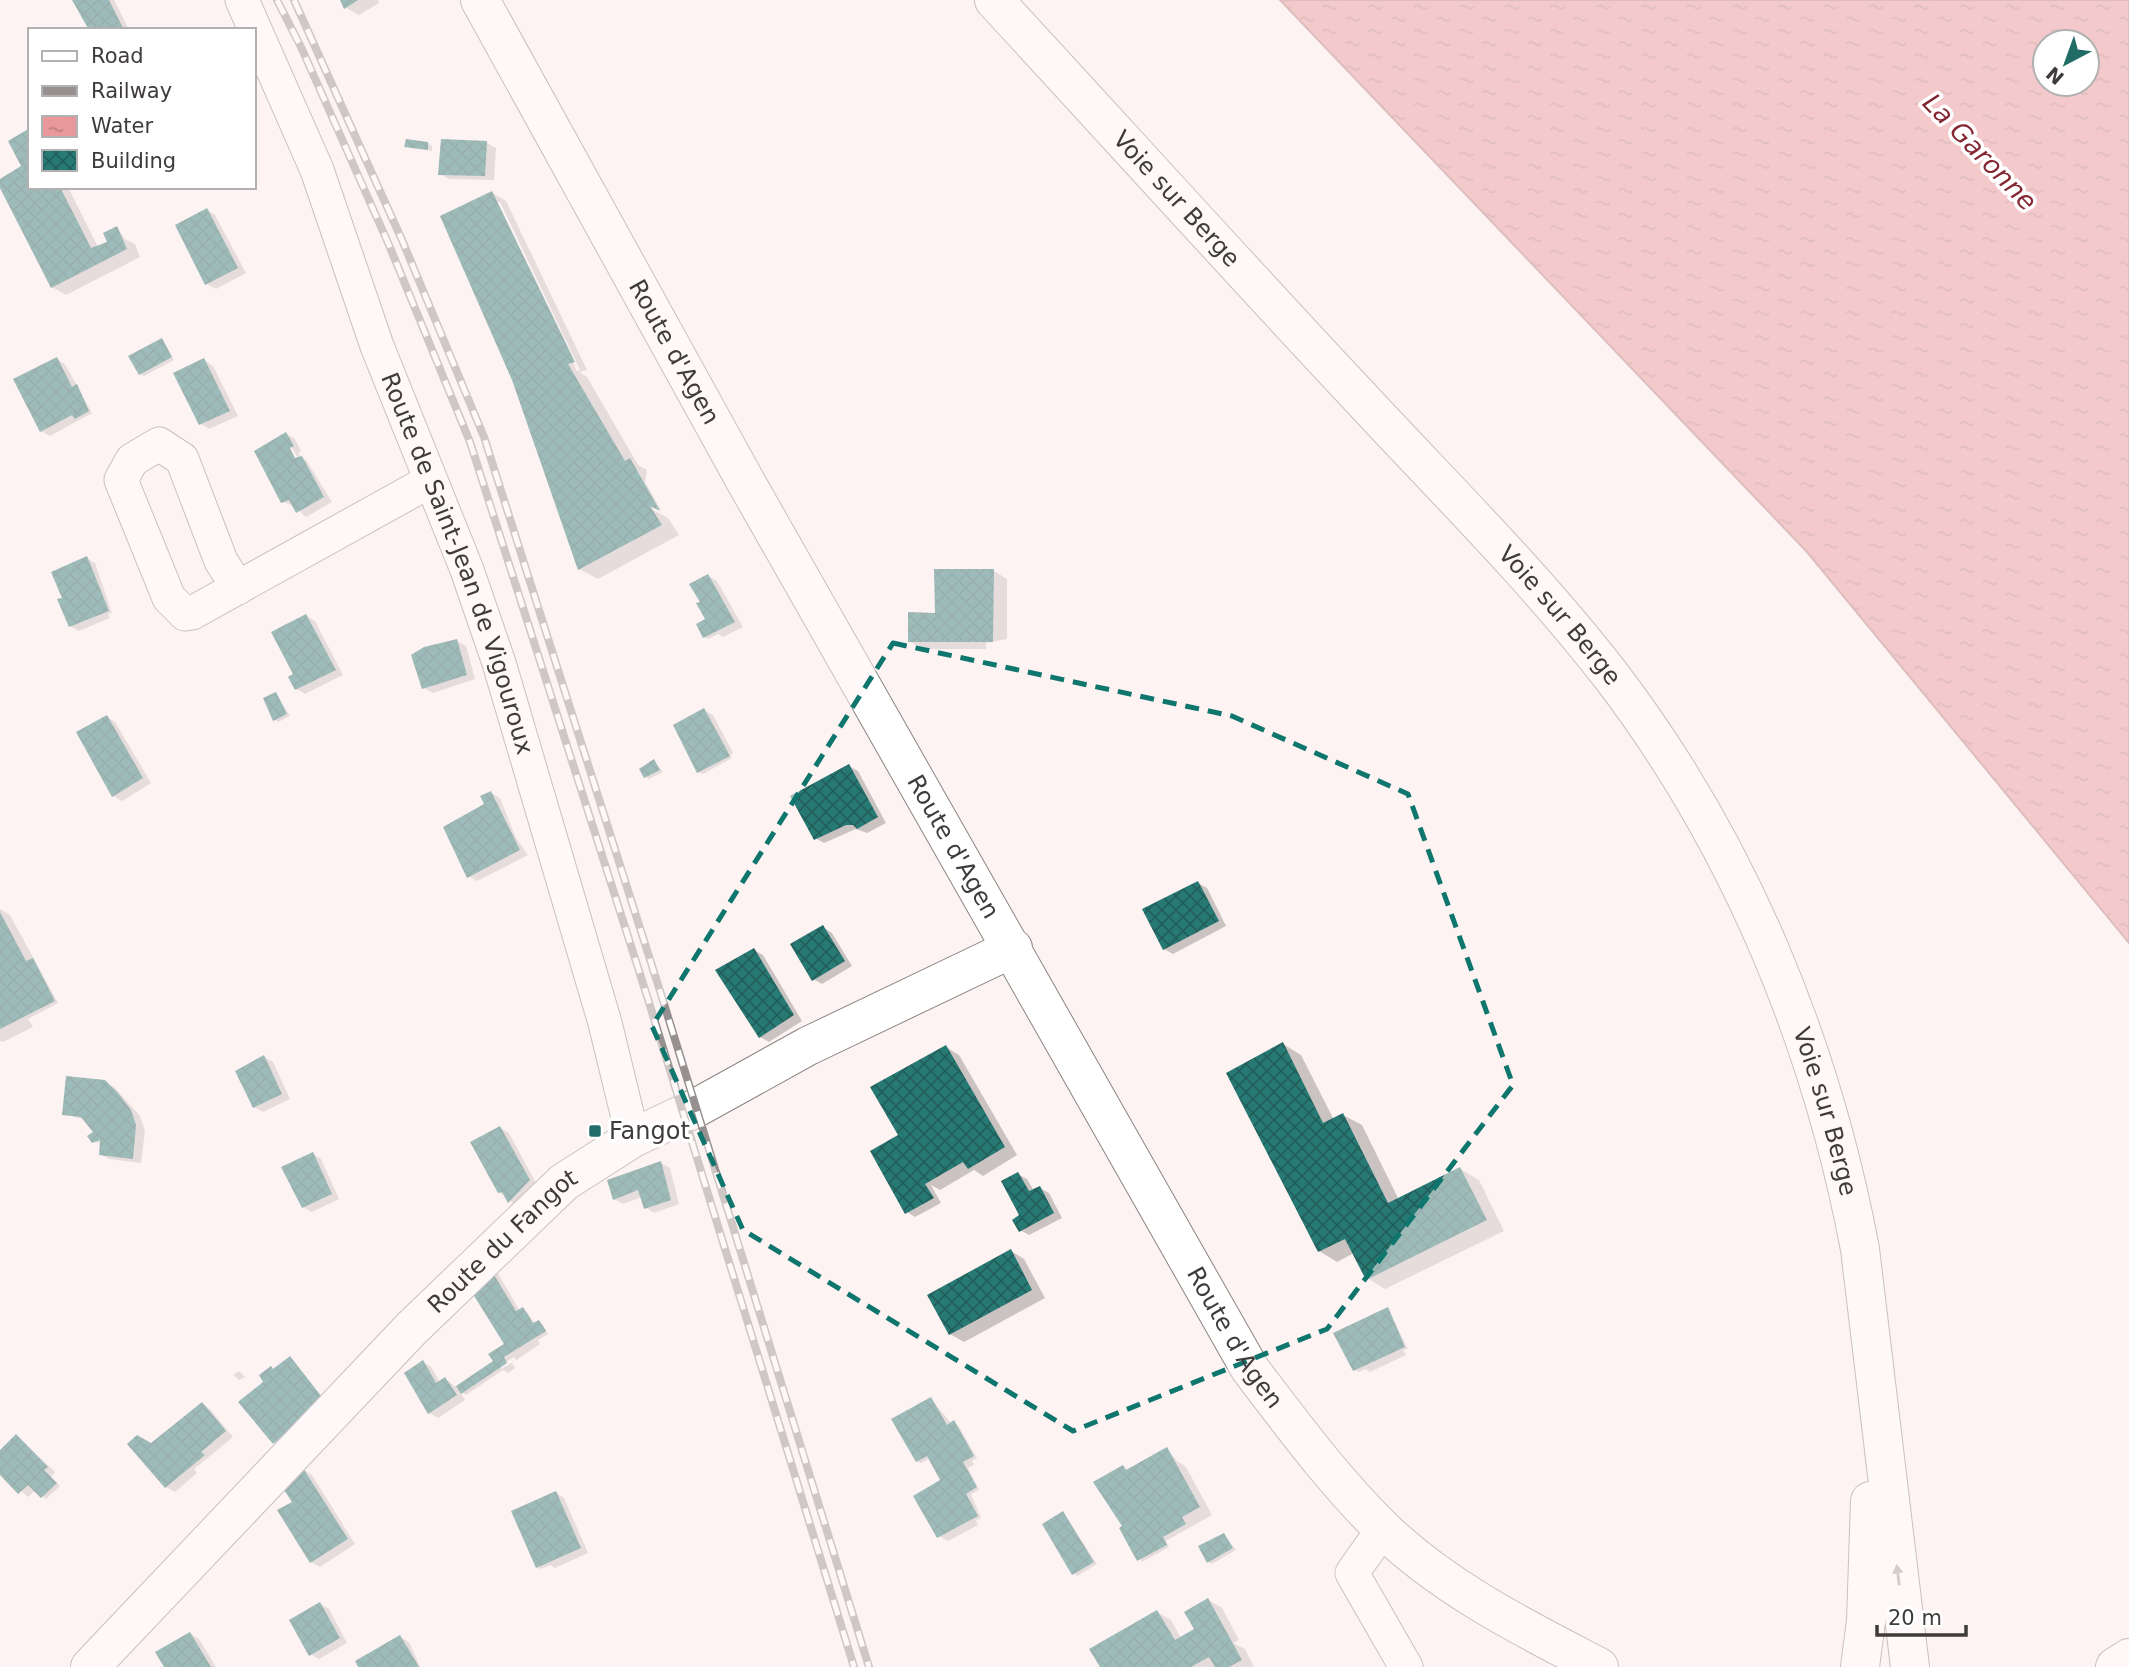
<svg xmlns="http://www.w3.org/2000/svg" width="2129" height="1667" viewBox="0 0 2129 1667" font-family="'DejaVu Sans',sans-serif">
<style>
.water{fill:url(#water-ripples);stroke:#b57c7e;stroke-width:2;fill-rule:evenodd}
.shadow{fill:#0003;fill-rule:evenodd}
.building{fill:url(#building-cross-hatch)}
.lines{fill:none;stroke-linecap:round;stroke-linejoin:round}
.street-casing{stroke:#8c8383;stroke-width:35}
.secondary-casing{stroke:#8c8383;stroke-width:40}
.primary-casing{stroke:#8c8383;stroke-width:40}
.street{stroke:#fff;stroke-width:33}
.secondary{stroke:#fff;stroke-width:38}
.primary{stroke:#fff;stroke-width:38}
.rail-casing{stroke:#979090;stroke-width:8}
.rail{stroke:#fff;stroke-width:5;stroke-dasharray:16;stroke-linecap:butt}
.oneway{fill:#9f9d9d}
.marked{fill:none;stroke:#0f766e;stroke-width:5;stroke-dasharray:14 9;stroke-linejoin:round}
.poi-dot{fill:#216c66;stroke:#fff;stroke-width:2.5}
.labels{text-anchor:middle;stroke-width:7;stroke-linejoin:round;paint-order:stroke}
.street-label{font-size:24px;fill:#3f3b3b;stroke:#fff}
.poi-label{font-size:24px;fill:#3f3b3b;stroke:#fff;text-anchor:start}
.water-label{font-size:26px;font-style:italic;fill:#842733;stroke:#fff}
</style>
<defs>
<pattern id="water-ripples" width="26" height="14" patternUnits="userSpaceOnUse" patternTransform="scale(1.75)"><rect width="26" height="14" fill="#e8989b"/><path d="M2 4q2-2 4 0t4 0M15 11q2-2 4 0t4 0" fill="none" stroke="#bd7d80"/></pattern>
<pattern id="building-cross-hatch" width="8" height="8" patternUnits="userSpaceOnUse" patternTransform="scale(1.75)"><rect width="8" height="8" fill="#277973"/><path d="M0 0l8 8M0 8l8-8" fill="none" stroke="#225f5b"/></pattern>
</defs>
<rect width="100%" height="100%" fill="#fef3f3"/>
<path class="water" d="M1280 0H2129V943L1807 552ZM2045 42H2087V84H2045Z"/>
<g class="shadow">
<path d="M74 0H114L129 30H91Z"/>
<path d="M342 0H378L379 3 359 15 346 8Z"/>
<path d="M30 130V187H68L98 247 109 242 117 228 125 239 135 244 140 257 66 295 52 287 0 185 23 167Z"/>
<path d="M442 141 487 143 496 148 494 180 449 179 440 174Z"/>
<path d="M428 143 432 146V151L406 146Z"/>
<path d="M492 193 506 201 587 370 579 372 587 377 638 465 647 470 645 482 661 510 648 507 668 518 679 535 598 579 579 569ZM496 202H500L580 370 577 371Z"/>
<path d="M207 210 215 215 246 273 216 289 207 284Z"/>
<path d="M162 340 174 360 144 376 140 374Z"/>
<path d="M56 359 65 364 92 413 50 436 41 431Z"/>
<path d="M204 360 213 366 238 416 209 429 201 424Z"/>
<path d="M286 434 295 439 301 451 298 453 301 458 306 460 332 502 306 517 294 506 283 502 256 451ZM287 439 299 460H295L284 441Z"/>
<path d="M87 558 95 563 112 613 108 614 110 618 79 631 70 626Z"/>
<path d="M994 571 1007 579V639L986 643V649H923L909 641Z"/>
<path d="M708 576 717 581 743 627 723 637 718 634 708 639 704 637 708 620 703 602Z"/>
<path d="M306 616 315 621 343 675 305 694 297 689 295 675Z"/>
<path d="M457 641 466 646 475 679 433 693 424 688Z"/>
<path d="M276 694 290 716 278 722 275 720Z"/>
<path d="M704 710 713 715 733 753 730 755 732 758 703 774 699 772Z"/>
<path d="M107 717 115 722 151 783 122 801 113 796Z"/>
<path d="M654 761 663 772 649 779 646 777Z"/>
<path d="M849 766 858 771 886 823 867 833 856 829 824 843 815 838Z"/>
<path d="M491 793 500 798 516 838 528 855 477 881 468 876Z"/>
<path d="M1198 883 1207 888 1226 926 1173 954 1164 949Z"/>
<path d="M0 909 10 915 58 1003 28 1019 33 1027 3 1042 0 1041Z"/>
<path d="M823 927 832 933 852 966 822 984 813 979Z"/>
<path d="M754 950 763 955 802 1021 769 1042 760 1037Z"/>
<path d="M1283 1044 1301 1055 1334 1120 1343 1115 1362 1125 1399 1200 1460 1169 1479 1180 1504 1231 1385 1289 1367 1278 1354 1253 1337 1262 1319 1251Z"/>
<path d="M946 1047 959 1055 1017 1155 983 1176 974 1170 940 1190 931 1185 941 1203 915 1217 907 1212 902 1139Z"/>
<path d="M264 1057 273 1062 290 1099 263 1112 254 1107Z"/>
<path d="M104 1082 114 1087 140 1116 145 1131 141 1163 109 1159 100 1154 102 1143 93 1142 100 1137 86 1120 64 1114Z"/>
<path d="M500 1128 509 1133 537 1185 518 1207 499 1192Z"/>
<path d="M313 1154 321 1159 339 1199 312 1212 303 1207Z"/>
<path d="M661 1163 670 1168 679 1204 654 1213 645 1207 642 1197 623 1204 614 1199Z"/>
<path d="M1018 1174 1027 1179 1034 1191 1040 1188 1049 1193 1062 1218 1029 1235 1020 1230Z"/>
<path d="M1011 1251 1024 1259 1045 1298 964 1342 950 1334Z"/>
<path d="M497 1272 520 1311 527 1312 535 1324H542L548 1334 538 1340 540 1344 512 1363 515 1368 508 1373 503 1370 466 1395 459 1391 465 1400 438 1418 429 1413 423 1362 431 1367 440 1382 445 1379 456 1387 493 1363 506 1344 470 1286ZM514 1357 516 1360 501 1369V1365Z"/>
<path d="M1388 1309 1408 1349 1403 1350 1406 1355 1370 1372 1365 1369 1359 1372 1355 1370Z"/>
<path d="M290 1358 327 1404 283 1447 275 1442 282 1365Z"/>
<path d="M239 1371 245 1377 239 1380 233 1375Z"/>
<path d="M931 1399 952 1424 958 1425 977 1458 972 1461 974 1465 968 1468 979 1490 971 1494 981 1518 976 1521 978 1525 948 1541 939 1536 942 1480 930 1458 921 1463 917 1461Z"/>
<path d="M202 1404 210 1409 233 1437 194 1469 197 1473 175 1492 166 1487 129 1444 151 1445Z"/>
<path d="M17 1436 55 1472 51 1477 60 1486 46 1499 36 1490 28 1497 0 1472V1453Z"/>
<path d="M1167 1449 1177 1461 1186 1467 1212 1515 1166 1541 1169 1547 1142 1562 1125 1526 1123 1467 1129 1470Z"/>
<path d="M304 1470 312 1475 355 1544 320 1567 311 1562 294 1502Z"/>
<path d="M556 1493 564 1498 588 1553 555 1568 550 1565 541 1569 537 1567Z"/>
<path d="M1063 1513 1097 1564 1077 1576 1073 1573Z"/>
<path d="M1224 1535 1236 1550 1212 1564 1209 1562Z"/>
<path d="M1208 1600 1222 1608 1239 1640 1233 1643 1245 1649 1254 1667H1102L1157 1612 1171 1620 1181 1638 1196 1629Z"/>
<path d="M320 1604 329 1609 347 1643 319 1659 310 1654Z"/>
<path d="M190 1634 199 1639 216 1667H166Z"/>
<path d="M400 1637 409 1642 420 1667H360Z"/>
</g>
<g class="building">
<path d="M72 0H109L124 30H89Z"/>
<path d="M340 0H358L344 9Z"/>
<path d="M30 128V187H60L91 248 107 242 103 233 117 226 127 249 51 288 0 188V179L21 166 8 141Z"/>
<path d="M406 139 428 142V150L404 147Z"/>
<path d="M441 139 487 141 485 176 438 175Z"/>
<path d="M492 191 575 362 568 364 625 461 630 458 660 511 650 506 662 525 578 570 512 380 440 216Z"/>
<path d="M207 208 238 268 205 285 175 225Z"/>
<path d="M162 338 172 357 139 375 128 356Z"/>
<path d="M57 357 72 387 77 384 89 411 75 419 72 415 40 432 13 379Z"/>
<path d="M204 358 230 411 199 425 173 373Z"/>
<path d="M286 432 294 446 290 448 295 458 302 456 324 497 296 513 289 500 281 503 254 451Z"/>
<path d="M87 556 109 611 69 627 57 599 62 598 51 572Z"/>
<path d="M934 569H994L993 642H908V612L935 613Z"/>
<path d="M708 574 735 622 703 638 696 624 705 619 696 603 700 602 689 584Z"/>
<path d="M306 614 336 670 295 690 288 677 293 674 271 632Z"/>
<path d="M457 639 467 675 422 689 411 655 424 647Z"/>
<path d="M276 692 287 714 273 721 263 698Z"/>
<path d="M704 708 730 756 697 773 673 725Z"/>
<path d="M107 715 143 778 112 797 76 732Z"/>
<path d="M654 759 660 770 644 778 639 769Z"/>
<path d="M849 764 878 817 857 829 853 825H846L814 840 790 796Z"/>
<path d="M491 791 520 850 467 878 443 827 484 804 480 796Z"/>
<path d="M1198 881 1219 921 1163 950 1142 909Z"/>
<path d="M0 912 26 961 33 958 55 1001 0 1029Z"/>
<path d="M823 925 845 961 812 981 790 944Z"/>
<path d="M754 948 794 1015 759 1038 715 970Z"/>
<path d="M1283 1042 1323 1123 1343 1113 1388 1203 1460 1167 1487 1220 1366 1280 1345 1239 1318 1252 1226 1073Z"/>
<path d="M946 1045 1005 1147 968 1169 963 1162 925 1184 934 1198 905 1214 870 1151 898 1135 870 1087Z"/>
<path d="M264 1055 282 1094 253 1108 235 1071Z"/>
<path d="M66 1076 105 1080 118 1093 131 1110 136 1125 133 1159 99 1155 100 1140 92 1143 87 1136 93 1132 81 1117 62 1115Z"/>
<path d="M500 1126 530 1180 508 1203 502 1192 498 1193 470 1142Z"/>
<path d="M313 1152 332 1194 302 1208 281 1167Z"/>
<path d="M661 1161 671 1200 644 1209 638 1190 613 1200 607 1180Z"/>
<path d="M1018 1172 1029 1191 1040 1186 1054 1213 1019 1232 1012 1220 1019 1215 1001 1181Z"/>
<path d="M1011 1249 1032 1290 949 1335 927 1295Z"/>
<path d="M488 1265 516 1311 523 1307 533 1323 539 1320 546 1331 504 1357 507 1363 461 1394 456 1386 493 1361 488 1354 504 1344 468 1286Z"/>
<path d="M1388 1307 1405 1347 1353 1371 1333 1333Z"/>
<path d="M290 1356 325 1401 312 1408 273 1444 238 1402 263 1382 259 1375 271 1366 273 1369Z"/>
<path d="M423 1360 436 1383 445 1377 457 1395 428 1414 404 1373Z"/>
<path d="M931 1397 947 1425 954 1420 974 1456 963 1462 977 1487 966 1494 978 1516 937 1538 913 1496 940 1480 927 1456 916 1462 891 1419Z"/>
<path d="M202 1402 226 1431 201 1452 205 1455 165 1488 127 1444 137 1435 151 1443Z"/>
<path d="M16 1434 48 1467 44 1470 57 1483 41 1498 28 1485 18 1494 0 1475V1450Z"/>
<path d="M1167 1447 1200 1507 1182 1517 1186 1524 1163 1537 1167 1545 1137 1561 1119 1528 1122 1526 1093 1482 1123 1465 1126 1470Z"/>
<path d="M303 1468 348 1539 310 1563 277 1510 292 1502 282 1487Z"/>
<path d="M556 1491 581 1548 536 1568 511 1511Z"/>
<path d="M1063 1511 1094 1562 1072 1575 1042 1524Z"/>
<path d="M1224 1533 1233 1548 1207 1563 1198 1546Z"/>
<path d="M1208 1598 1242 1660 1229 1667H1215L1209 1657 1191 1667H1100L1089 1649 1157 1610 1175 1640 1194 1629 1184 1612Z"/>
<path d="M320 1602 340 1638 309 1656 289 1620Z"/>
<path d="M190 1632 211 1667H164L155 1652Z"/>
<path d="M400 1635 419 1667H358L355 1661Z"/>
</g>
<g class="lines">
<defs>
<g id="street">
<path id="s1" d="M242 0 317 170 377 346 467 570 499 663 605 1023 633 1138"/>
<path d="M238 588 221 561 182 459 159 444 132 460 121 480 169 598 185 614 192 613 430 481"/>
<path d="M1383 1529 1352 1573 1406 1667"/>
</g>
<g id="secondary">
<path id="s2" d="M480 0 747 484 1250 1369C1292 1424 1333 1480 1383 1529 1445 1589 1524 1628 1599 1667"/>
<path id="s3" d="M90 1667 412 1328 564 1182 633 1138 696 1108 808 1046 1013 948"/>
</g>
<g id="primary">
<path id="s4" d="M994 0C1115 131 1235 264 1357 394 1443 487 1534 576 1612 677 1740 845 1821 1043 1860 1249L1910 1667"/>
<path d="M1860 1667 1866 1621 1870 1501"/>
<path d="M2115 1667 2129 1658"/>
</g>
</defs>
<use href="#street" class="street-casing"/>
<use href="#secondary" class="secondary-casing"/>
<use href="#primary" class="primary-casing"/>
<use href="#street" class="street"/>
<use href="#secondary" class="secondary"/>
<use href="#primary" class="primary"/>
<defs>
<g id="rail">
<path d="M277 0 301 47 389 245 470 442 647 996 854 1667"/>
<path d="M294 0 402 240 484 437 660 991 869 1667"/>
</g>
</defs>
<use href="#rail" class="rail-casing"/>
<use href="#rail" class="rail"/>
</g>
<defs><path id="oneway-solid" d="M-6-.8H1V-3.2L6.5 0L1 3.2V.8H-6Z" transform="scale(1.75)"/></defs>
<use class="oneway" href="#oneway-solid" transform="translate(1898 1575) rotate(-97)"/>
<path d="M0 0H2129V1667H0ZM893 643 1232 716 1408 794 1513 1085 1327 1329 1073 1431 743 1230 652 1026Z" fill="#fef3f3" fill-opacity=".55" fill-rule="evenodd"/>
<path class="marked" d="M893 643 1232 716 1408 794 1513 1085 1327 1329 1073 1431 743 1230 652 1026Z"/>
<rect class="poi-dot" x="588" y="1124" width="14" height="14" rx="3.5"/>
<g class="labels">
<g class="street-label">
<text dy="8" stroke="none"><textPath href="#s4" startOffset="270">Voie sur Berge</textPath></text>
<text dy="8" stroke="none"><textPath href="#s2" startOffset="402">Route d'Agen</textPath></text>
<text dy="8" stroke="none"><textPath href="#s1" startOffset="604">Route de Saint-Jean de Vigouroux</textPath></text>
<text dy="8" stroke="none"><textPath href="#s4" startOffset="836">Voie sur Berge</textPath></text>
<text dy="8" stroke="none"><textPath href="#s2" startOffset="970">Route d'Agen</textPath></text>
<text dy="8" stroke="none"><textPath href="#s4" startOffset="1404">Voie sur Berge</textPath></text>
<text dy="8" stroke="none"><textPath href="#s3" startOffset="593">Route du Fangot</textPath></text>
<text dy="8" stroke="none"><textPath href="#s2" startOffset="1536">Route d'Agen</textPath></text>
</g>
<g class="poi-label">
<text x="609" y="1139">Fangot</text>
</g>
<g class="water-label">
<text transform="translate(1980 152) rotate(46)" y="9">La Garonne</text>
</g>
</g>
<rect x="28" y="28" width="228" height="161" fill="#ffffff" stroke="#b2b1b1" stroke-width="2"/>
<rect x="42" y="51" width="35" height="10" fill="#ffffff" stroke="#b2b1b1" stroke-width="2"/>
<text x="91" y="63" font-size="21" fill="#3f3b3b">Road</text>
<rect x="42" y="86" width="35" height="10" fill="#979090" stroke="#b2b1b1" stroke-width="2"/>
<text x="91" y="98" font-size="21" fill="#3f3b3b">Railway</text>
<rect x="42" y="116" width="35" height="21" fill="url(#water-ripples)" stroke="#b2b1b1" stroke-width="2"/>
<text x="91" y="133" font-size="21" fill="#3f3b3b">Water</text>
<rect x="42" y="150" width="35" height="21" fill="url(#building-cross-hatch)" stroke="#b2b1b1" stroke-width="2"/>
<text x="91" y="168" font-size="21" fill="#3f3b3b">Building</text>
<g transform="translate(2066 63) rotate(221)"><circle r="33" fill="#ffffff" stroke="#b2b1b1" stroke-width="2"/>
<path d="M0-5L12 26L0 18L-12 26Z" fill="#216c66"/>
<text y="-10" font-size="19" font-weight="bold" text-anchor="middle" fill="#3f3b3b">N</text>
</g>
<path d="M1877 1625v10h89v-10" fill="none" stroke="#3f3b3b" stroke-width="3.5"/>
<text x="1888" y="1625" font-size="21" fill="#3f3b3b" stroke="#ffffff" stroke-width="5" paint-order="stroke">20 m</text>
</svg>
